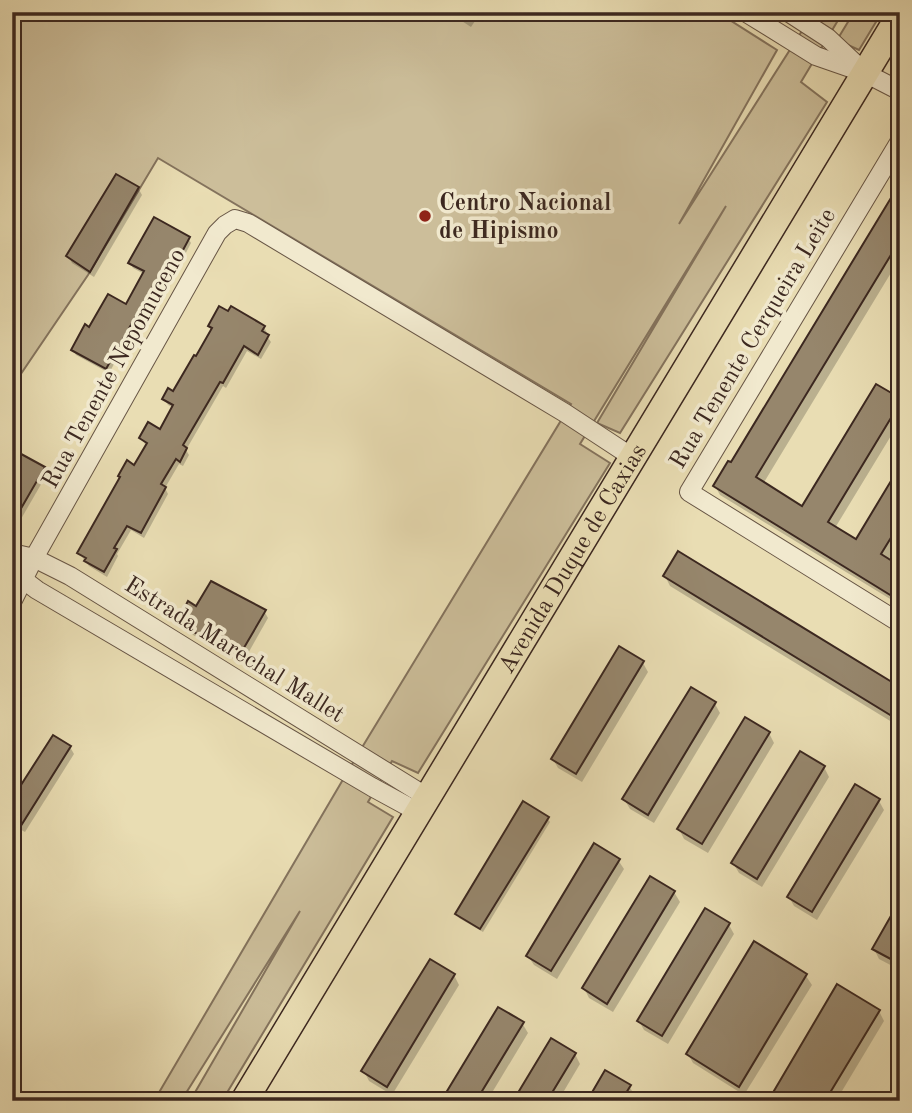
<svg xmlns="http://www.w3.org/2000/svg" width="912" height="1113" viewBox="0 0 912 1113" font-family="'Old Standard TT',serif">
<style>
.green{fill:#ccbe9a;stroke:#84735d;stroke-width:2}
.shadow{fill:#0003}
.building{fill:#96866c;stroke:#3c2820;stroke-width:2}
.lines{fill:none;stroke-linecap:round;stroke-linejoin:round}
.minor-casing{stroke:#675545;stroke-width:20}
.primary-casing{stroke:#3c2820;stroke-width:29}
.minor{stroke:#f1e9ce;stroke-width:18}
.primary{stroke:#e9ddb3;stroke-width:26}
.poi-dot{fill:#8f2418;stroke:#f1e9ce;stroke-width:2.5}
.labels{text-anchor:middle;stroke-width:7;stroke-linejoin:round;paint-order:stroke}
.poi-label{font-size:24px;font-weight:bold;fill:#3c2820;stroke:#f1e9ce;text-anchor:start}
.street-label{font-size:24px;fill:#3c2820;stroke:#f1e9ce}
</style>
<rect width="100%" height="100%" fill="#e9ddb3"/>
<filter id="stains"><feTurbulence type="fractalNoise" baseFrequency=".00286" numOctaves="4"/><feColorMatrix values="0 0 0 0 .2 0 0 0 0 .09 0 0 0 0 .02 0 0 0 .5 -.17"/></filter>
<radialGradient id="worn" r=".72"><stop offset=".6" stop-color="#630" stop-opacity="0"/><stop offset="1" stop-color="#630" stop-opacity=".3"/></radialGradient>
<g class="green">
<path d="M12 12H717L777 50 679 224 814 12H843L801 82 827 102 620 433 597 423 726 206 580 444 610 463 418 773 392 761 368 802 393 817 222 1101H190L300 911 181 1101H154L358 754 571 404 158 158 88 275 12 387Z"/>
<path d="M854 12H882L859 50 837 40Z"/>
</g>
<g class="shadow">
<path d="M448 12H481L471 27Z"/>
<path d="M900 187V258L763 484 803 509 900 400V421L835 528 856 541 900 470V541L888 561 900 568V605L720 495 715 486 731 464Z"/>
<path d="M138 188 142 195 94 277 72 263 68 256Z"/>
<path d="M188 238 191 243 163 297 155 292 109 373 76 355 73 350 90 329 127 307 144 274 133 268 130 263Z"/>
<path d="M210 326 264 327 267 333 266 335 271 342 261 359 247 351 226 388 223 386 186 450 189 455 183 466 179 464 165 488 168 494 144 538 131 530 117 554 118 556 107 577 89 566 79 553 148 446 144 443 141 438 161 431 174 408 168 405 164 399 173 393 197 359 213 331Z"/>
<path d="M12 451 43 468 47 474 17 526 12 524Z"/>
<path d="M665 576 900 689V727L670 586Z"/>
<path d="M197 608 264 611 268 618 242 664 183 629 179 622Z"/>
<path d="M643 663 648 672 582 782 558 768 553 759Z"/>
<path d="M715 704 720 713 654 823 630 809 624 799Z"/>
<path d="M769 733 774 743 708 853 684 839 679 829Z"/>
<path d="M70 747 74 754 25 832 12 825Z"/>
<path d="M824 767 829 777 762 887 739 873 733 863Z"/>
<path d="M879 801 884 810 817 920 794 906 789 897Z"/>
<path d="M547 818 550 822 483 932 459 918 457 914Z"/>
<path d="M618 860 624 869 557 979 534 965 528 956Z"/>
<path d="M674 892 680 902 613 1012 589 998 584 988Z"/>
<path d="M900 904V970L879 959 874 949Z"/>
<path d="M729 925 734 934 668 1044 644 1030 639 1021Z"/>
<path d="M755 944 806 976 812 985 744 1095 693 1063 688 1054Z"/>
<path d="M454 975 459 985 392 1095 369 1081 364 1071Z"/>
<path d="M879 1011 884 1021 836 1101H773Z"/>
<path d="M522 1023 528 1033 487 1101H443Z"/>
<path d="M575 1054 580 1064 558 1101H515Z"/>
<path d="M629 1086 635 1096 632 1101H589Z"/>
</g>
<g class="building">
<path d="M116 174 139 187 90 272 66 256Z"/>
<path d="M900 183V240L756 477 802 506 876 384 900 398V403L828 522 856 539 900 466V523L881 554 900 566V601L713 486 728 461 731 462Z"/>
<path d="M154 217 190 237 160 293 152 288 106 369 71 350 85 324 89 327 108 294 126 304 144 271 128 263Z"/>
<path d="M219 306 228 311 231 306 265 326 262 331 269 335 258 355 244 346 223 383 220 382 183 445 187 448 180 462 176 459 161 484 166 487 141 533 127 526 114 548 117 549 104 572 84 561 86 558 77 553 120 477 118 476 127 460 134 465 147 443 139 438 148 422 160 429 173 405 162 399 168 388 173 391 194 355 196 356 212 328 208 326Z"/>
<path d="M12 449 45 467 12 524Z"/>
<path d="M678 551 900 687V721L663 576Z"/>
<path d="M211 581 266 610 238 658 177 622 188 601 196 606Z"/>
<path d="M619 646 644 661 576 774 551 759Z"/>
<path d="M691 687 716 702 648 815 622 799Z"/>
<path d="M745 717 770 732 702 844 677 829Z"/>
<path d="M53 735 71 746 12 840V799Z"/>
<path d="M800 751 825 766 757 879 731 863Z"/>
<path d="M855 784 880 799 812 912 787 897Z"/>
<path d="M523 801 549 817 480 929 455 914Z"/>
<path d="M594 843 620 859 551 971 526 956Z"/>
<path d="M650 876 675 891 607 1004 582 988Z"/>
<path d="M900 900V964L872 949Z"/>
<path d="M705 908 730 923 662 1036 637 1021Z"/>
<path d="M754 941 807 974 739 1087 686 1054Z"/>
<path d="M430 959 455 974 387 1087 361 1071Z"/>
<path d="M837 984 880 1010 825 1101H768Z"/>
<path d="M498 1007 524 1022 476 1101H441Z"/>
<path d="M551 1038 576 1053 547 1101H513Z"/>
<path d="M605 1070 631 1085 621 1101H587Z"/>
</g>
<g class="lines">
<defs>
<g id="minor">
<path d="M745 12 816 56 865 73 900 91"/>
<path d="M788 12 828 38 860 68"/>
<path d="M900 141 689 492 900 623"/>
<path d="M12 553 34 558 70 576 427 797"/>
<path d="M12 571 37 590 372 787 418 812"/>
<path d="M12 602 34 558 217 233 225 225 235 219 248 223 565 413 632 457"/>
</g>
<g id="primary">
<path id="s1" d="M244 1101 900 15"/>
</g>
</defs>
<use href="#minor" class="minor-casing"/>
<use href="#primary" class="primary-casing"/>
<use href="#minor" class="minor"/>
<use href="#primary" class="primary"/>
</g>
<circle class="poi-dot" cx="425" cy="216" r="7"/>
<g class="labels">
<g class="poi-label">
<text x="439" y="210">Centro Nacional<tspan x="439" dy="28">de Hipismo</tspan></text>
</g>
<g class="street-label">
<text transform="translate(752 338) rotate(-59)" y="8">Rua Tenente Cerqueira Leite</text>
<text transform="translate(113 368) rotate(-61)" y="8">Rua Tenente Nepomuceno</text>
<text dy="8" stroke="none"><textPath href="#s1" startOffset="634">Avenida Duque de Caxias</textPath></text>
<text transform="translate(235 649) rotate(32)" y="8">Estrada Marechal Mallet</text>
</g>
</g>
<rect width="912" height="1113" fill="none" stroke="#e9ddb3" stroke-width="42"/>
<rect x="14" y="14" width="884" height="1085" fill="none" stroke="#3c2820" stroke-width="3.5"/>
<rect x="21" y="21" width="870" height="1071" fill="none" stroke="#3c2820" stroke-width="2"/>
<rect width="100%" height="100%" filter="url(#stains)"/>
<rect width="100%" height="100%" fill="url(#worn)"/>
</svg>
